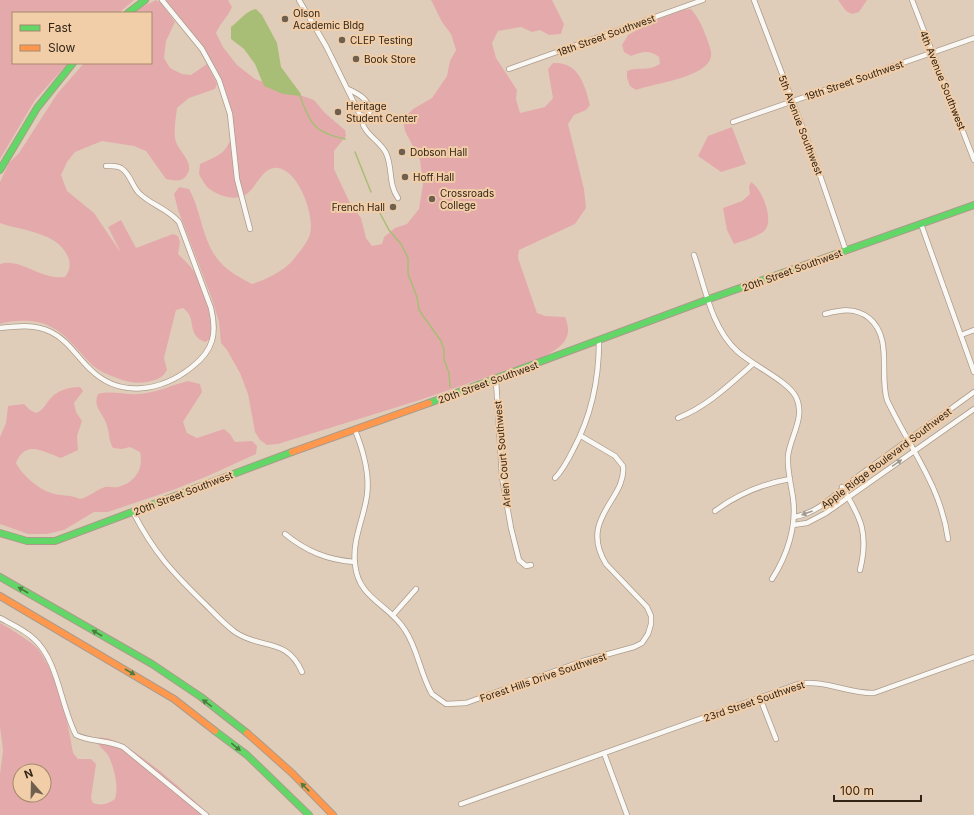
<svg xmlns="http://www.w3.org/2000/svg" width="974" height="815" viewBox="0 0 974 815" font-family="Inter,sans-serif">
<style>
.green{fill:#e4aaab;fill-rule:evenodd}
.water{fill:#a8bd75}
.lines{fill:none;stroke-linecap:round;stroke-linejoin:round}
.stream{stroke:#a8bd75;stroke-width:1.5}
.street-casing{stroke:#ab9c8c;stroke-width:6}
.fast-casing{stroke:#ab9c8c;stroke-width:8}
.slow-casing{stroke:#ab9c8c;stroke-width:8}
.street{stroke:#faf8f4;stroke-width:4.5}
.fast{stroke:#63d668;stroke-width:6}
.slow{stroke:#ff974d;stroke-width:6}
.oneway{fill:#a09990}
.oneway2{fill:#4a7d3e}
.poi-dot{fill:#6f5f4e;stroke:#f1cda8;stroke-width:1.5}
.labels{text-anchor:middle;stroke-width:4;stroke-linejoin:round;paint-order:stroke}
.poi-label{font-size:10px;fill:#322415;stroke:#f1cda8;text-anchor:start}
.street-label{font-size:10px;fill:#322415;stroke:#f1cda8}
</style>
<rect width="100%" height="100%" fill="#e0cdb9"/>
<g class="green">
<path d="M0 0H134L119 13H13V63H68L35 100 0 159Z"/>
<path d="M156 0 161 3 175 22 166 41 164 58 170 68 182 74 191 75 207 64 217 84 215 89 189 98 177 108C176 118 173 132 176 142 180 153 196 164 186 176 181 183 173 180 166 179L146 151 134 146 102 141 75 152 67 162 61 175 67 191 94 213 121 253 108 227 121 220 136 248 173 234 178 236 180 242 178 254C184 260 191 266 195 273 205 292 213 318 210 339L205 342C185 334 198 318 183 308L176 310 164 358 167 370C162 379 155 380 147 382 137 384 126 382 117 378 108 375 99 371 92 365 79 352 66 333 49 326 35 319 14 320 0 324V264C20 257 40 280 65 277 70 271 71 264 68 257 58 232 22 231 0 223V182L9 163 19 153 57 94 84 63H151V13H135L144 6Z"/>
<path d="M166 0H228L232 7C228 17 220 23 216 33L223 47 237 65 255 79 314 100 325 113 345 130 346 136 334 151V169L349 201 361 218 366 238 372 246 382 244 384 237 395 228 407 224 419 209 423 184 420 160 405 131 403 119 413 109 432 98 447 76 450 61 456 50 451 34 442 22 431 0H552L564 24 561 34 549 35 540 30 532 32 521 27 498 31 492 43 496 58 517 90 516 99 520 113 545 107 553 98 548 69 553 63C578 61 585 84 590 105L586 110 574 115 568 124 584 189 586 208 575 224 519 250 518 258 537 313 545 316 565 317C575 340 559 348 542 358L420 400 278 444 267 445 260 440 255 432 248 394 240 373 227 350 221 343 219 322 212 299 178 210 174 194 179 187 189 189C202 212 202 243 221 263 229 272 241 278 252 284 265 280 284 271 293 260 299 252 307 244 310 234 315 216 299 171 278 168 264 166 257 185 249 192 238 203 217 196 207 187 204 183 201 178 199 174L200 164C208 160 221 156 226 148 234 136 234 126 231 113 223 62 194 39 166 0Z"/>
<path d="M838 0H867L859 12 852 14 846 11Z"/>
<path d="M691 9C699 18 703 28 707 39 709 45 712 51 711 57 706 78 654 83 636 90L630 86 627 78V71C639 66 646 72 660 64L659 57C650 49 641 52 631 56L624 52 622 45 628 35 651 22 683 10Z"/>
<path d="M732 127 746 164 721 172 698 156 708 136Z"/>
<path d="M751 182C762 188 776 223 763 232 756 237 743 241 734 244L727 230 723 208 742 201 750 194 749 186Z"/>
<path d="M188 381 200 384 202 392 183 422 187 433 197 438 224 429 230 434 235 442 252 441 257 446 256 454 210 475 173 490 108 512H94L64 530 47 534H28L0 524V437L6 423 8 406 24 404 30 410 36 413C45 409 45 404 51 398 57 390 71 387 80 387L83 391 74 403 76 412 82 421 77 436 78 450 61 458C43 452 26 439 16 463 23 476 40 491 55 494 64 496 72 495 80 499 89 497 96 490 105 487 109 486 114 488 118 487 135 483 144 469 140 452L130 447 122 449 113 448C108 439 110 435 107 426 104 413 92 408 98 394 112 390 125 395 139 394 156 393 172 385 188 381Z"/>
<path d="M0 623C8 627 32 642 38 649 58 676 68 721 73 753L78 759H91L96 764 91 798 93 803C102 806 108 804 115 799 119 786 114 767 108 755 105 751 100 747 97 743L98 738C122 732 191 798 210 815H0V774L3 750 0 727ZM20 771H44V795H20Z"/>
</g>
<path class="water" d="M256 9 262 15 277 43 281 67 301 94 300 96 283 94 264 86 255 64 244 49 231 39V27C239 21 247 10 256 9Z"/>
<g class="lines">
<g class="stream">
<path d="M300 96C310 124 315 133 345 139"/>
<path d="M355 152 371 192"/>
<path d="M374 202 389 230 401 244 408 258V274L417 297 419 310 441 341 444 350V360L449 373 450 387"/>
</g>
<defs>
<g id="street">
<path d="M162 0 202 49 219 80 230 114 237 179 250 229"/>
<path d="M299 0 326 46 360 115 363 116 368 115 370 111C368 98 358 94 348 89"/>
<path d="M754 0 813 155 846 251"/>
<path d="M912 0 974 160"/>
<path d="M509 69 703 0"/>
<path d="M363 116 362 121C364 134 380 141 386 153 393 168 388 184 398 198"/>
<path d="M733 122 974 38"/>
<path d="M921 224 974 372"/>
<path d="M694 255C705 287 711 327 737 351 752 365 788 381 796 397 806 417 790 437 788 456 787 470 791 484 793 498 797 526 787 556 772 579"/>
<path d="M825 314C841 310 855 307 869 318 893 338 879 374 887 400 909 447 941 486 948 539"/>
<path d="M0 328C17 326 35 324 51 332 68 340 77 357 90 369 120 399 162 391 192 367 214 350 217 333 211 308L179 222C167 208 151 205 139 193 132 186 130 173 121 168 117 165 111 166 106 166"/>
<path d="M961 335 974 330"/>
<path d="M496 380 502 477 511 528 519 560 526 566 531 565"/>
<path d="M678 418C708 406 729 385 753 364"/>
<path d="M355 430C363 450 370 473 367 495 364 518 352 540 355 564 358 599 389 604 405 630 418 649 420 674 432 694L446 704 466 703 583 661 634 647 642 643 648 634 651 624V616L647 607 606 564C578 518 627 499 623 466L615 456 581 436"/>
<path d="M555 478C563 470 568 460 573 450 592 415 599 380 599 341"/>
<path d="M842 487C861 518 869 533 860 570"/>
<path d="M715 511C738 494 761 484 790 479"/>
<path d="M133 512C154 553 173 573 206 605 215 614 224 624 235 632 261 650 287 637 302 672"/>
<path d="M794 517C820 513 839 490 860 475 898 447 936 420 974 392"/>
<path d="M793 525 807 523 826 513 974 409"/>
<path d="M285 534C306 551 327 560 355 562"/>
<path d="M393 615 416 589"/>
<path d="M0 618C11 624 25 630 34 639 58 660 61 707 76 735 90 742 107 740 123 747L206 815"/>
<path d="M760 698 776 739"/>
<path d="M604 753 627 815"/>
<path d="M461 804 798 684C825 679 848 694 874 693L974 657"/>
</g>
<g id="fast">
<path d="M128 13 145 0"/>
<path d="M0 170 37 108 73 63"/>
<path d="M429 403 709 299 974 205"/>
<path d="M0 533 27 541H55L292 452"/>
<path d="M0 577 152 664 201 697 247 733"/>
<path d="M215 731 247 755 309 815"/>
</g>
<g id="slow">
<path d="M292 452 429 403"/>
<path d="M0 596 174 699 215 731"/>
<path d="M247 733 292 773 333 815"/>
</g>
</defs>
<use href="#street" class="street-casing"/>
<use href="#fast" class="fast-casing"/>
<use href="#slow" class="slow-casing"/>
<use href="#street" class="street"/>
<use href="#fast" class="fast"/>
<use href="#slow" class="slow"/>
</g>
<defs><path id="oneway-solid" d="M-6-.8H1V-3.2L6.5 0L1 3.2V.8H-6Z"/></defs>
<g class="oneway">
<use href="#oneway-solid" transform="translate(897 463) rotate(-35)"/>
<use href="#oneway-solid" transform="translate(807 513) rotate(160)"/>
</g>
<g class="oneway2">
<use href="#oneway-solid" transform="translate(23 590) rotate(-150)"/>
<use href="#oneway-solid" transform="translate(97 633) rotate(-150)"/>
<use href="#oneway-solid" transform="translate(130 672) rotate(30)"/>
<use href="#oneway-solid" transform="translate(207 703) rotate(-144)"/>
<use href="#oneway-solid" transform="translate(236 747) rotate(39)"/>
<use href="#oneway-solid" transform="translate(305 787) rotate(-135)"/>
</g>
<g class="poi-dot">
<circle cx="285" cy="19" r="4"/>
<circle cx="342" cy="40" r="4"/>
<circle cx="356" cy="59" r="4"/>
<circle cx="338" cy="112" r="4"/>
<circle cx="402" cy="152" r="4"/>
<circle cx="405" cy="177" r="4"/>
<circle cx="432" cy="199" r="4"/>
<circle cx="393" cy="207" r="4"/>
</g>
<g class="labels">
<g class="poi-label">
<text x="293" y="17">Olson<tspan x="293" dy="12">Academic Bldg</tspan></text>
<text x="350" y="44">CLEP Testing</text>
<text x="364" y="63">Book Store</text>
<text x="346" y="110">Heritage<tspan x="346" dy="12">Student Center</tspan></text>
<text x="410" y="156">Dobson Hall</text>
<text x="413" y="181">Hoff Hall</text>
<text x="440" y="197">Crossroads<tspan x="440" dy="12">College</tspan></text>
<text x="385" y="211" text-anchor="end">French Hall</text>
</g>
<g class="street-label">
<text transform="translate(606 35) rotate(-20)" y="4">18th Street Southwest</text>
<text transform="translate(854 80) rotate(-19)" y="4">19th Street Southwest</text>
<text transform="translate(943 80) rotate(68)" y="4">4th Avenue Southwest</text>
<text transform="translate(801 125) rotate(69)" y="4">5th Avenue Southwest</text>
<text transform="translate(792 270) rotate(-20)" y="4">20th Street Southwest</text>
<text transform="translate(488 382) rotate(-20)" y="4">20th Street Southwest</text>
<text transform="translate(502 454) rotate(-95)" y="4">Arlen Court Southwest</text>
<text transform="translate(886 458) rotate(-37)" y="4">Apple Ridge Boulevard Southwest</text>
<text transform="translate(183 493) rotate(-21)" y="4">20th Street Southwest</text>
<text transform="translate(543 677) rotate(-19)" y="4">Forest Hills Drive Southwest</text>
<text transform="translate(754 701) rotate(-19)" y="4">23rd Street Southwest</text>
</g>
</g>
<rect x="12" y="12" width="140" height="52" fill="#f1cda8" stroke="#a5896d"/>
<rect x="20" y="25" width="20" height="6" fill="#63d668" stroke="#a5896d"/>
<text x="48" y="32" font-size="12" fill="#322415">Fast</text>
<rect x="20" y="45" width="20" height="6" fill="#ff974d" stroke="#a5896d"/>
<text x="48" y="52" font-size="12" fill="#322415">Slow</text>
<g transform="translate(32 783) rotate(340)"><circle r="19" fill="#f1cda8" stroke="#a5896d"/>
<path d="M0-3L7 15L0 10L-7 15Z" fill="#6f5f4e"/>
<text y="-6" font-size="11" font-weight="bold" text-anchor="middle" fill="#322415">N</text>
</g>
<path d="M834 795v6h87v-6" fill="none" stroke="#322415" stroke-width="2"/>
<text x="840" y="795" font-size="12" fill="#322415" stroke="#f1cda8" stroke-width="3" paint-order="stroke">100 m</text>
</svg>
